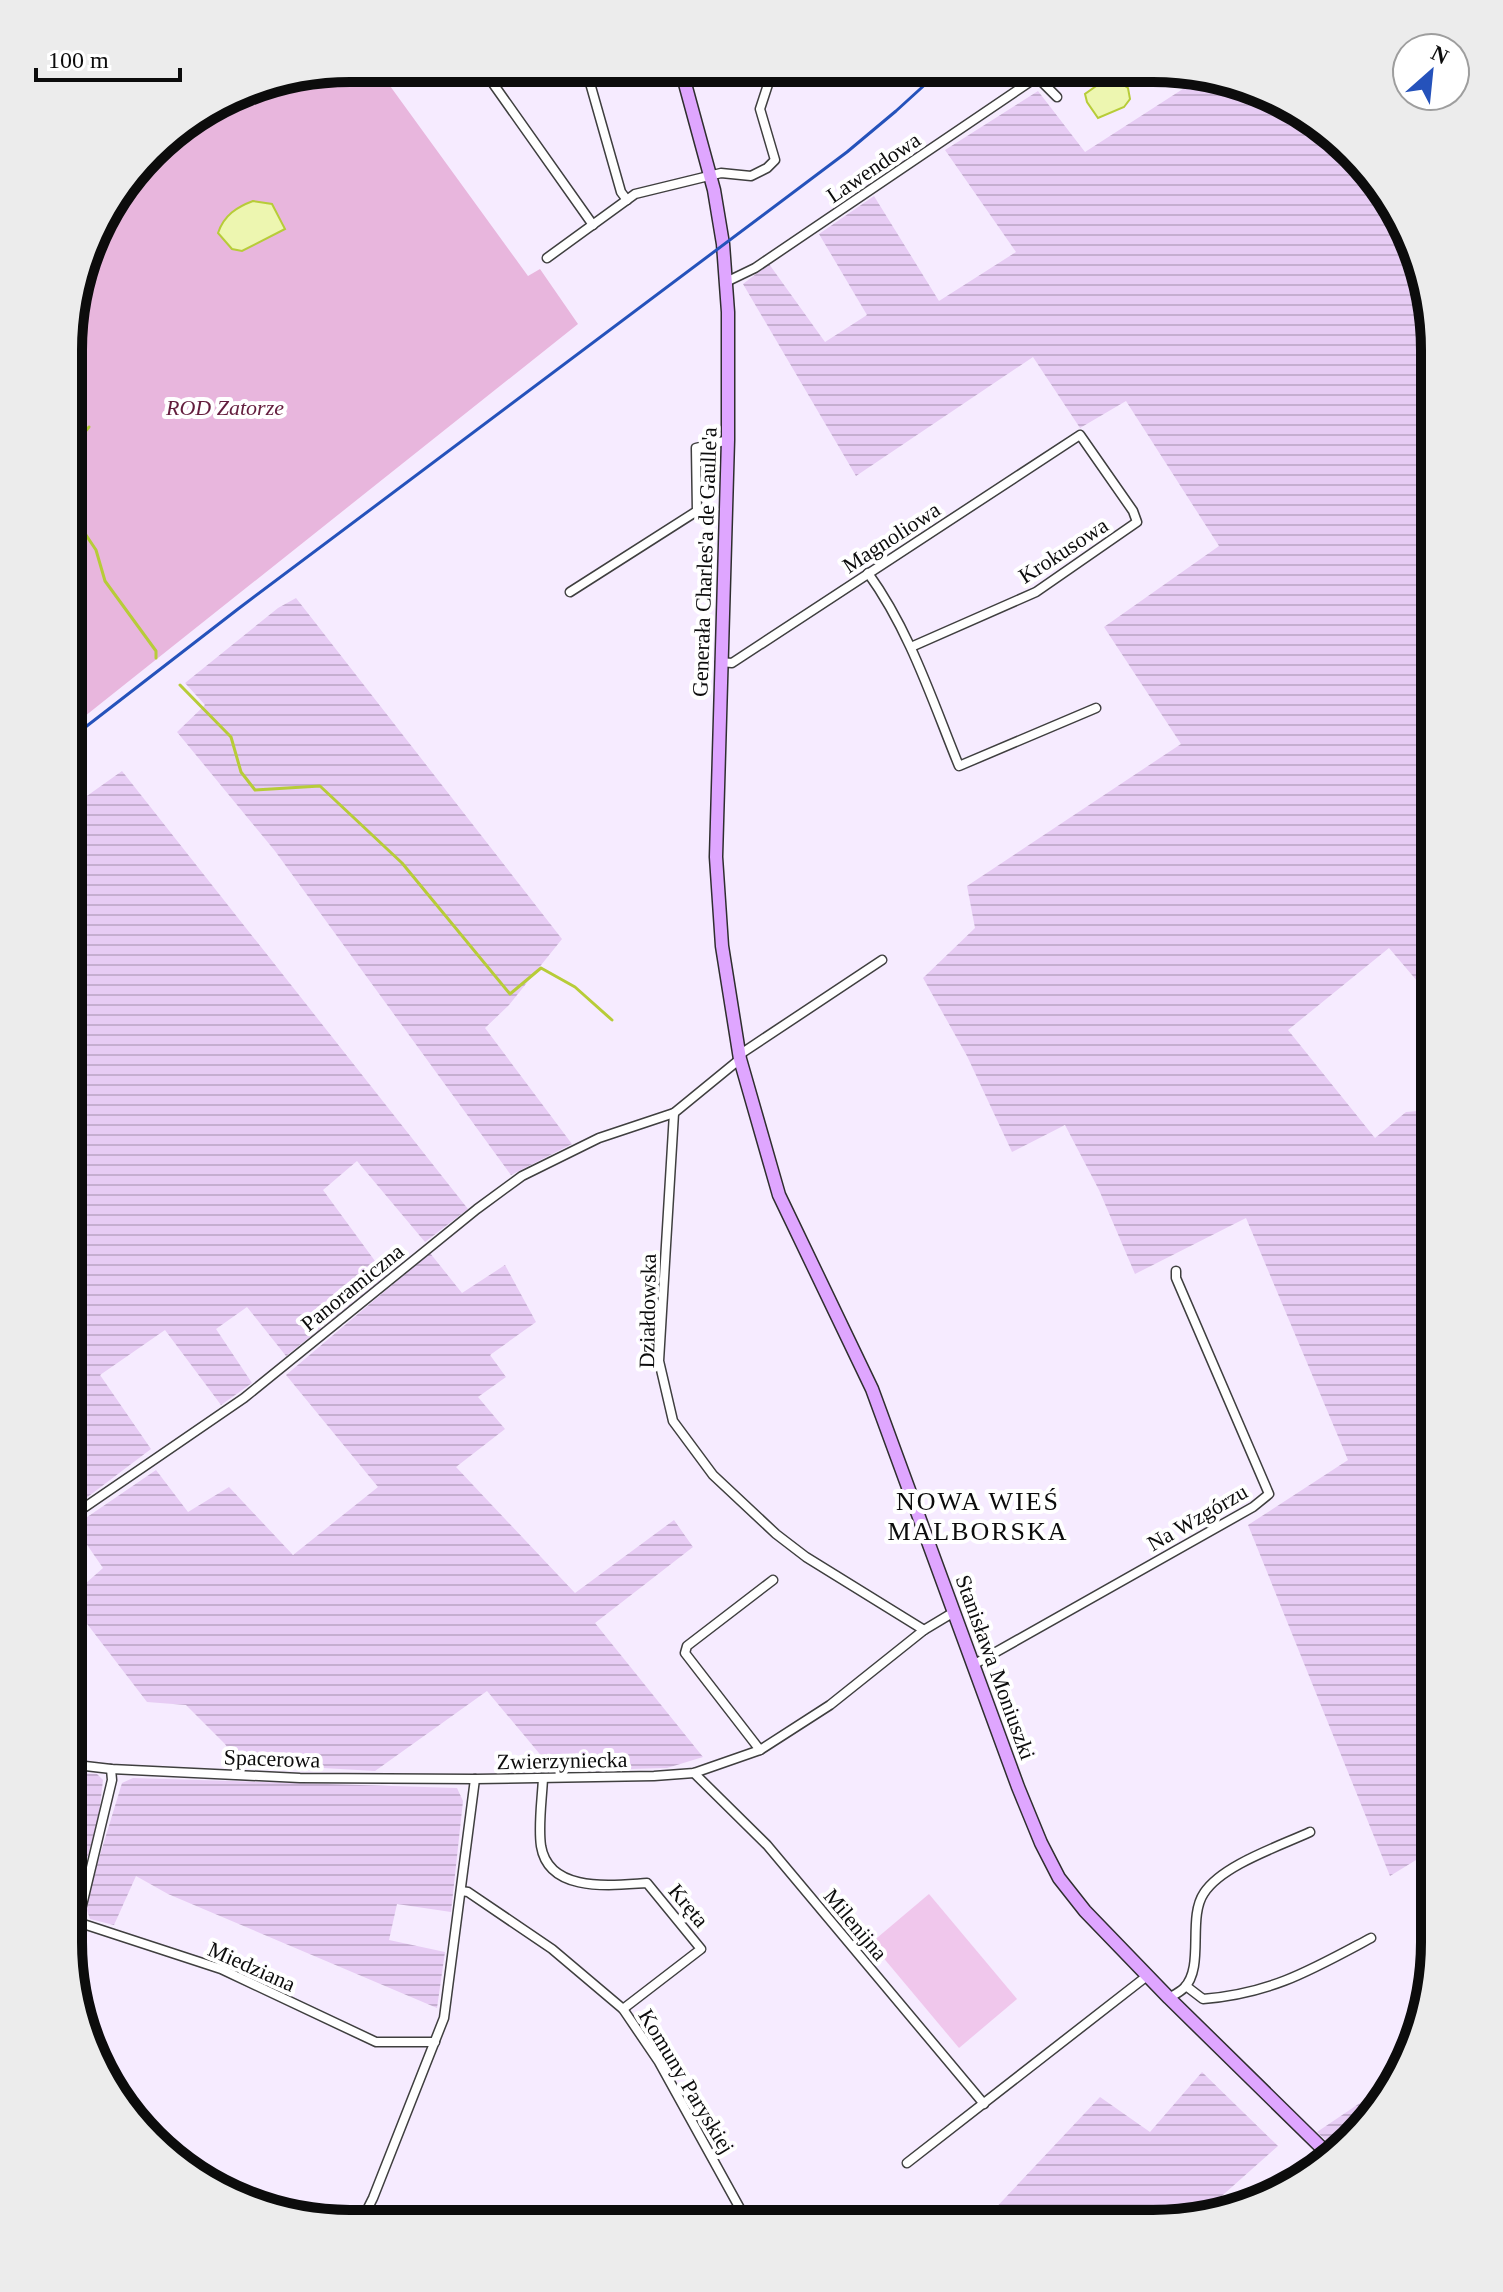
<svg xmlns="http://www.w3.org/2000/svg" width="1503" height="2292" viewBox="0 0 1503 2292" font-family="Georgia,serif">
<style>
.farmland{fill:url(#farmland-rules)}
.grass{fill:#e8b6dd}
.pitch{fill:#f0c7ec}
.water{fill:#edf6b0;stroke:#b7cc38;stroke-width:2}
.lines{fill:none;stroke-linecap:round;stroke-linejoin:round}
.stream{stroke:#b7cc38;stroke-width:3}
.street-casing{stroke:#3f3f3f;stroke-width:11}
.secondary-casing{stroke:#2e2e2e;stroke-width:15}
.street{stroke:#fff;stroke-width:8}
.secondary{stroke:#dfa6ff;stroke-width:12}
.rail{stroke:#2552bb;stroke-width:3}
.labels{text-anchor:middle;stroke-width:8;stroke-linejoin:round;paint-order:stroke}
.street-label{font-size:22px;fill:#0c0c0c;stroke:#fff}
.park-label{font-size:22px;font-style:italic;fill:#631d3d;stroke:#fff}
.quarter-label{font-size:26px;letter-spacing:2px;fill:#0c0c0c;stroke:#fff}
.rim{fill:none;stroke:#0c0c0c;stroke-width:10}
</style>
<defs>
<pattern id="farmland-rules" width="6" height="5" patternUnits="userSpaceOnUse" patternTransform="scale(2)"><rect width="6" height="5" fill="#e7ccf4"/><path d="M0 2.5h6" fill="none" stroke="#c5aed0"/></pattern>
</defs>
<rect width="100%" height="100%" fill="#f6ebff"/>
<g class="farmland">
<path d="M1203 76 1325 127 1413 242 1435 350V1002L1389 948 1288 1030 1375 1138 1406 1112 1430 1110 1435 1106 1434 1849 1390 1876 1248 1525 1348 1460 1246 1218 1135 1274 1099 1190 1065 1125 1012 1152 967 1056 923 978 975 928 967 886 1181 744 1104 627 1219 546 1126 401 1080 428 1033 357 856 476 743 284 769 264 825 342 867 315 819 234 874 196 939 301 1016 252 945 150 1038 91 1085 152Z"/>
<path d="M296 598 562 939 509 1005 485 1028 572 1144 511 1175 275 851 177 732 205 705 185 683 278 608Z"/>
<path d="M122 771 468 1209 425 1242 357 1161 323 1190 386 1276 286 1356 247 1307 216 1329 252 1383 221 1405 165 1330 100 1375 151 1449 69 1511 70 808Z"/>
<path d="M430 1253 462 1293 505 1265 536 1322 490 1355 506 1377 478 1397 505 1429 456 1467 575 1593 674 1520 693 1547 595 1623 703 1757 667 1768 554 1771 487 1691 375 1771 237 1763 225 1744 186 1705 147 1702 68 1599 103 1568 74 1526 156 1470 188 1512 229 1487 293 1555 378 1487 286 1375Z"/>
<path d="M68 1773 97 1774 103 1780 99 1814 86 1863 68 1856Z"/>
<path d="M133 1778 457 1788 463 1801 451 1912 397 1904 389 1940 445 1952 437 2008 168 1894 136 1876 114 1925 90 1919 87 1910 89 1891 122 1783Z"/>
<path d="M1202 2072 1278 2146 1215 2202 1220 2211 1154 2224 951 2223 989 2215 1100 2097 1150 2132Z"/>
<path d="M1394 2080 1387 2099 1339 2153 1317 2132Z"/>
</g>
<path class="grass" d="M350 68H377L528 276 540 269 578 324 70 728V313L97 225 164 138 242 89Z"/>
<path class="pitch" d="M929 1894 1017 1999 959 2048 871 1943Z"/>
<g class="water">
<path d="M1106 79 1117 81 1128 88 1130 99 1124 107 1098 118 1087 102 1085 94Z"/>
<path d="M253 201 272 204 285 229 242 251 232 249 218 233C224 215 237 207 253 201Z"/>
</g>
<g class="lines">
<g class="stream">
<path d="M70 449 89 427"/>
<path d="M70 511 96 550 105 581 156 651V658"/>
<path d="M180 685 231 737 241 772 255 790 320 786 402 863 510 994 541 968 575 987 612 1020"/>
</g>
<defs>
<g id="street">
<path d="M482 68 593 225"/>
<path d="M586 69 621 192 627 200"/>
<path d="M547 258 635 194 721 173 751 176 767 168 775 160 760 109 773 69"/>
<path d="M726 282 755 268 1037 77 1057 97"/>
<path d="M868 573C910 631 932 700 959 766L1096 708"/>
<path d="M570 592 697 511 696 448 728 440"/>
<path d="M720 662 732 663 1080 435 1133 511 1137 522 1036 592 911 647"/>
<path d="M739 1055 882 960"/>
<path d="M740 1059 674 1113 659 1361 673 1421 713 1475 776 1534 806 1557 924 1630 954 1612"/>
<path d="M69 1518 244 1398 477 1209 522 1176 599 1138 674 1113"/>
<path d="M973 1665 1253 1507 1269 1494 1176 1278V1271"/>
<path d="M760 1750 685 1653 687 1646 773 1580"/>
<path d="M68 1764 111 1769 300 1778 475 1779 654 1776 694 1773 760 1750 830 1705 924 1630"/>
<path d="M694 1773 767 1845 984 2104"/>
<path d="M543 1778C542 1800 538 1825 541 1846 549 1894 613 1885 647 1883L701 1949 623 2009"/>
<path d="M461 1891 468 1892 552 1949 623 2009 659 2062 748 2223"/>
<path d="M68 1919 221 1969 376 2042H435"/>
<path d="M68 1944 78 1922 112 1780 111 1769"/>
<path d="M1186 1986 1203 1999C1273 1993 1311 1970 1371 1938"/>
<path d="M1169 1998C1174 1995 1180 1992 1184 1988 1205 1967 1187 1918 1204 1893 1222 1865 1280 1846 1310 1832"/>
<path d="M907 2163 1147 1976"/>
<path d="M361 2222 373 2198 444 2018 475 1779"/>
</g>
<path id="secondary" d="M681 69 714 190 723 244 728 312V440L716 857 722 946 740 1059 779 1195 872 1389 1018 1787 1041 1843 1059 1878 1085 1911 1169 1998 1332 2158"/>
</defs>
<use href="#street" class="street-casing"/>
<use href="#secondary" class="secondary-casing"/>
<use href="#street" class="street"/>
<use href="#secondary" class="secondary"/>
<path class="rail" d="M70 739 238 609 847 152 896 111 941 70"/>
</g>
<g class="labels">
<g class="street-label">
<text transform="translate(873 167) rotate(-34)" y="8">Lawendowa</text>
<text transform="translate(891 537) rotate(-33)" y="8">Magnoliowa</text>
<text transform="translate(1063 550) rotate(-33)" y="8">Krokusowa</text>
<text transform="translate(704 562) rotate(-88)" y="8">Generała Charles'a de Gaulle'a</text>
<text transform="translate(352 1287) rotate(-39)" y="8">Panoramiczna</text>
<text transform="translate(647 1311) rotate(-89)" y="8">Działdowska</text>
<text transform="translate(1197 1517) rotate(-30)" y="8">Na Wzgórzu</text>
<text transform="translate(996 1667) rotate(70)" y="8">Stanisława Moniuszki</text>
<text transform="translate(272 1758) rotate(2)" y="8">Spacerowa</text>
<text transform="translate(562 1760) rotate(-1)" y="8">Zwierzyniecka</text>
<text transform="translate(689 1905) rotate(50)" y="8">Kręta</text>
<text transform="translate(856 1924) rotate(50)" y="8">Milenijna</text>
<text transform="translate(252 1966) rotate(24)" y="8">Miedziana</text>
<text transform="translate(687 2081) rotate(59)" y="8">Komuny Paryskiej</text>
</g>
<g class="park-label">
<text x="225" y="415">ROD Zatorze</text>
</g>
<g class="quarter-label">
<text x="978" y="1510">NOWA WIEŚ<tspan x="978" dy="30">MALBORSKA</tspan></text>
</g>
</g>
<path d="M0 0H1503V2292H0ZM350 82H1153A268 268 0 0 1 1421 350V1942A268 268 0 0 1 1153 2210H350A268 268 0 0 1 82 1942V350A268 268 0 0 1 350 82Z" fill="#ececec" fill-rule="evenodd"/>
<path class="rim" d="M350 82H1153A268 268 0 0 1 1421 350V1942A268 268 0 0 1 1153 2210H350A268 268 0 0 1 82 1942V350A268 268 0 0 1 350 82Z"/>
<g transform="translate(1431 72) rotate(27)"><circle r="38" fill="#ffffff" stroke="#9e9e9e" stroke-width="2"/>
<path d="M0-6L14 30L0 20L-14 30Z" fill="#2552bb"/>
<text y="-12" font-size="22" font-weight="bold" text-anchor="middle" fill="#0c0c0c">N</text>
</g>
<path d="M36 68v12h144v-12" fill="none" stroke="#0c0c0c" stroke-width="4"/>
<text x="48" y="68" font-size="24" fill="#0c0c0c" stroke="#ffffff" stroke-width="6" paint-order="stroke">100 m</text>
</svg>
